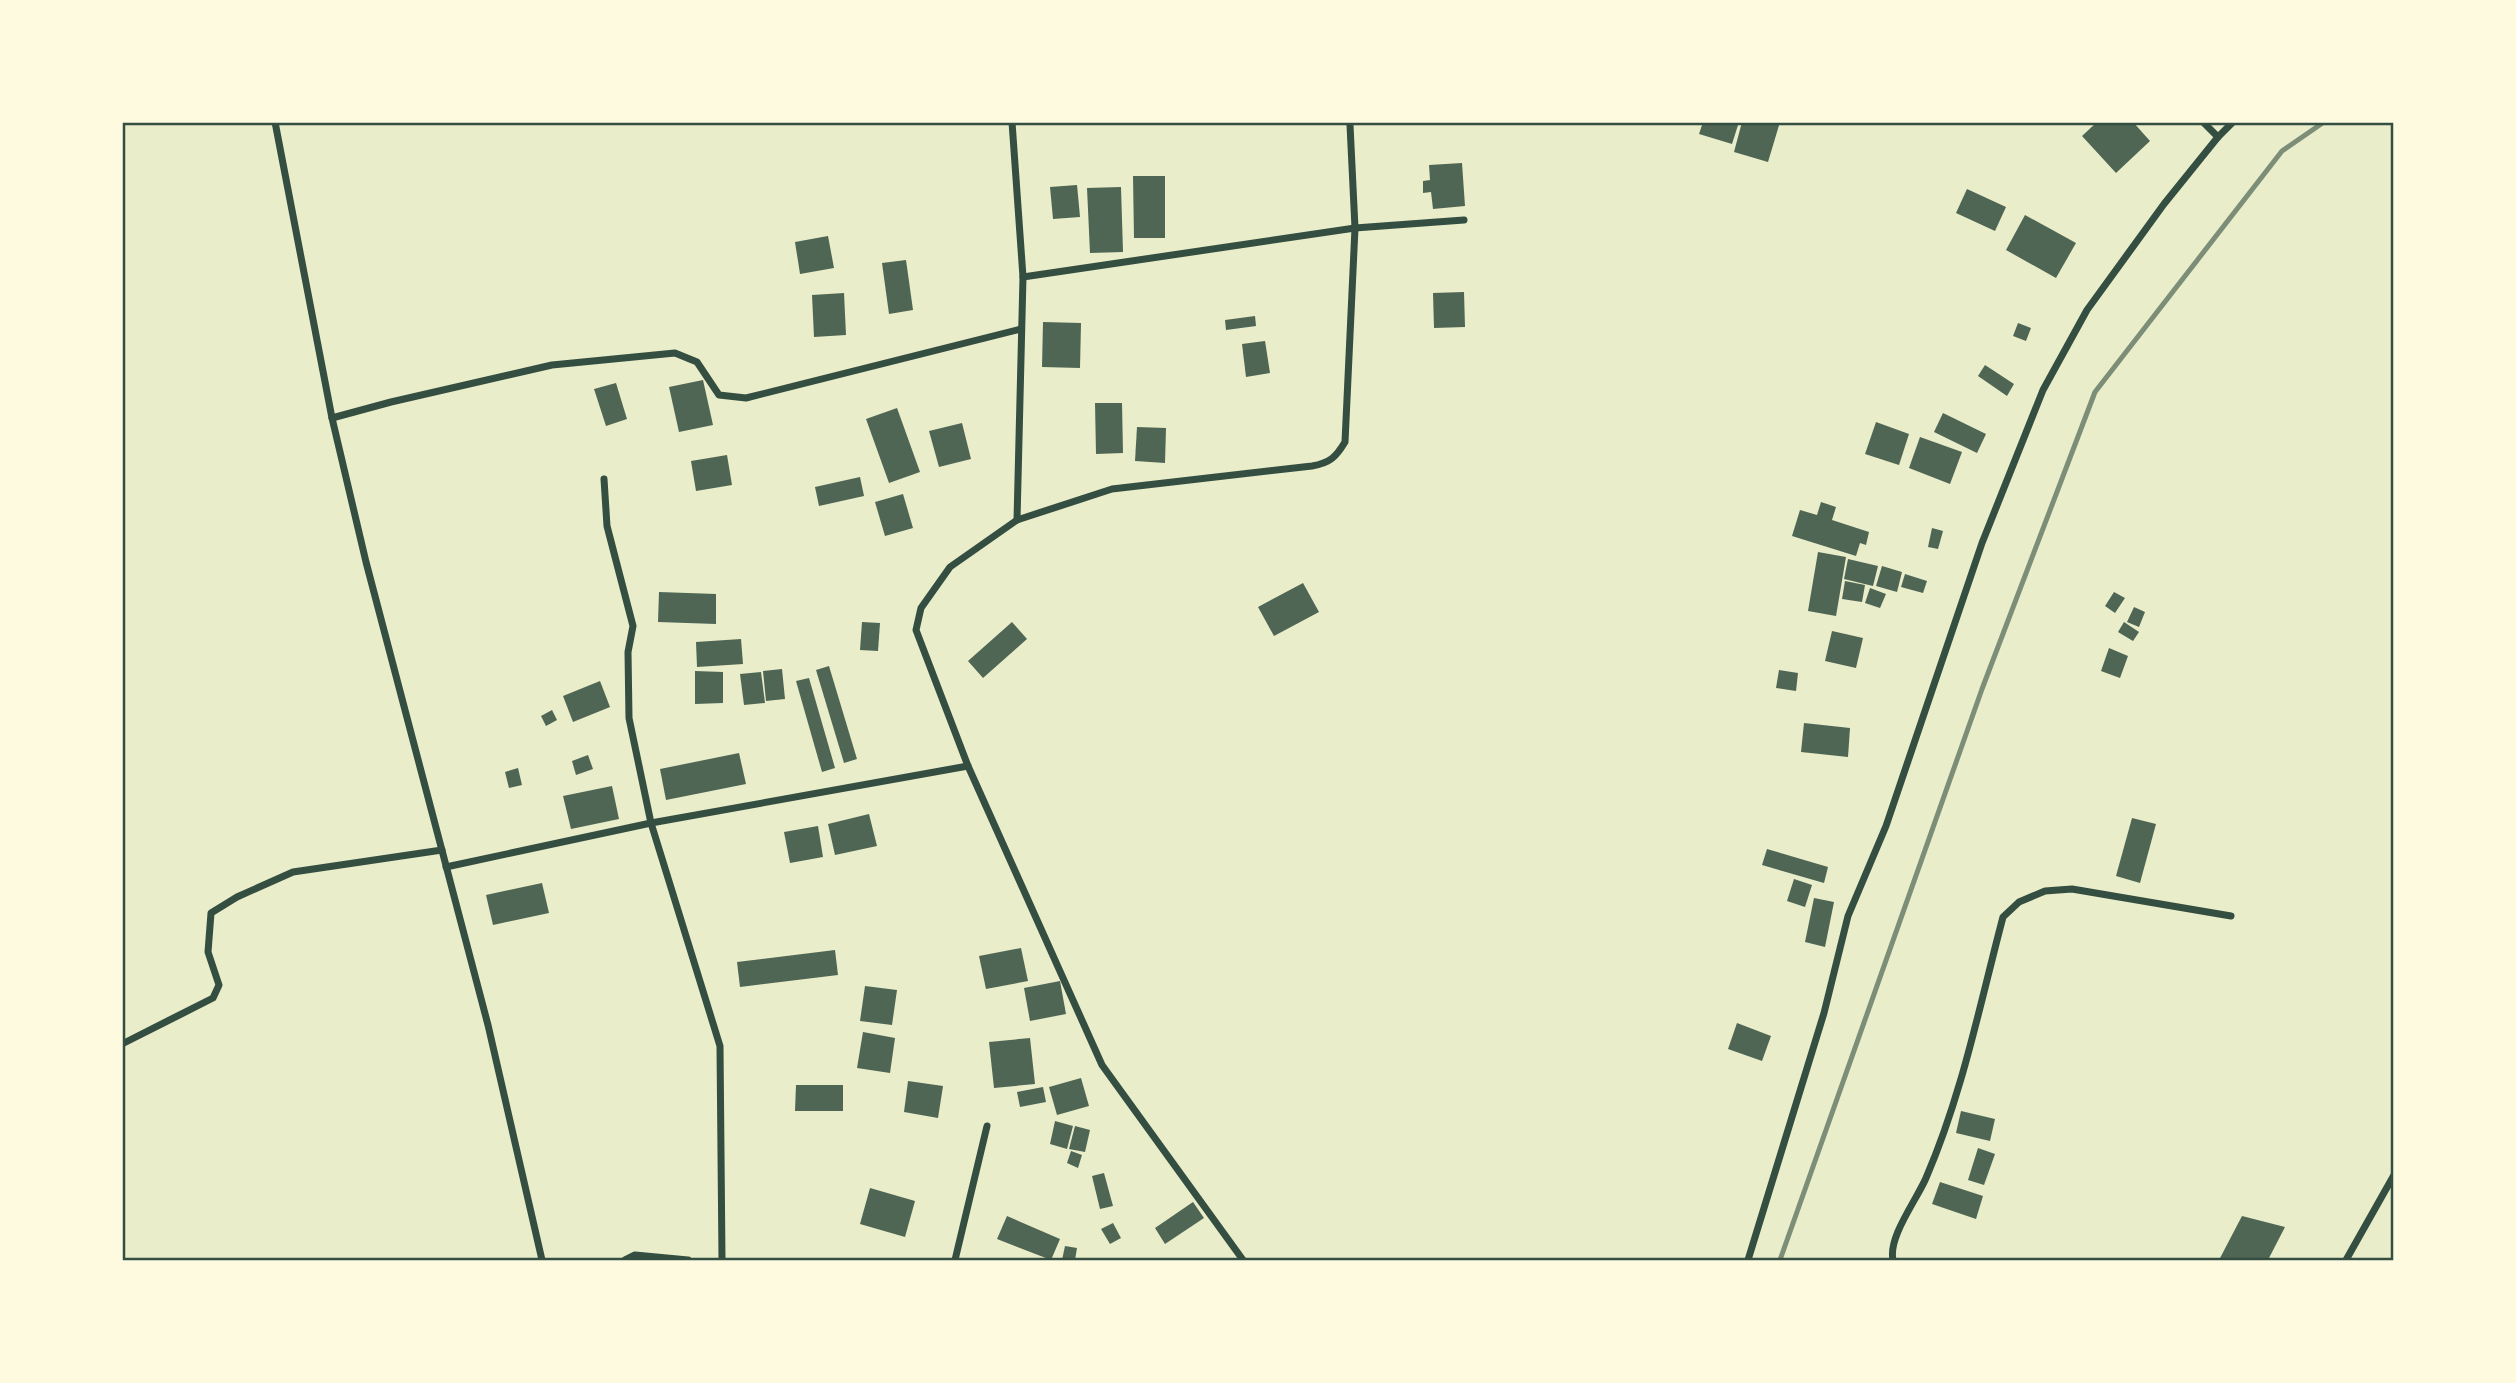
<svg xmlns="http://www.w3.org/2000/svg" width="2516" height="1383" viewBox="0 0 2516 1383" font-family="'Public Sans',sans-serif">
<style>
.building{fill:#4f6655}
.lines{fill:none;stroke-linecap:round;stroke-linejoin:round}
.minor{stroke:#344e41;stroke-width:7}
.rail{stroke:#7c8e77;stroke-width:5}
.neatline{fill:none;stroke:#344e41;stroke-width:2.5}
</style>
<rect width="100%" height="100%" fill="#e9edc9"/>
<g class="building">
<path d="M1703 122H1739L1732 144 1699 134Z"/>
<path d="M1742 122H1780L1768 162 1734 152Z"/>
<path d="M2097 122H2133L2150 141 2116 173 2082 136Z"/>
<path d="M1462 163 1465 206 1433 209 1431 192 1423 193V181L1430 180 1429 165Z"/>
<path d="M1133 176H1165V238H1134Z"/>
<path d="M1077 185 1080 217 1053 219 1050 187Z"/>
<path d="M1121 187 1123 252 1090 253 1087 188Z"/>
<path d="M1967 189 2006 207 1995 231 1956 213Z"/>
<path d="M2025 215 2076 243 2056 278 2006 250Z"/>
<path d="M828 236 834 268 800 274 795 242Z"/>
<path d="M906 260 913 310 889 314 882 263Z"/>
<path d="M1464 292 1465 327 1434 328 1433 293Z"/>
<path d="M844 293 846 335 814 337 812 295Z"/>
<path d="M1255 316 1256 326 1226 330 1225 320Z"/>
<path d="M1043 322 1081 323 1080 368 1042 367Z"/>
<path d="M2018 323 2031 328 2026 341 2013 336Z"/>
<path d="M1265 341 1270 373 1246 377 1242 344Z"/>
<path d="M1985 365 2014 384 2007 396 1978 376Z"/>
<path d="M703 380 713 425 679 432 669 387Z"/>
<path d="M616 383 627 419 606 426 594 389Z"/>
<path d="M1095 403H1122L1123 453 1096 454Z"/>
<path d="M897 408 920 472 889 483 866 419Z"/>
<path d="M1943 413 1986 434 1977 453 1934 432Z"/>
<path d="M1876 422 1909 434 1899 465 1865 454Z"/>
<path d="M962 423 971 459 939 467 929 431Z"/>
<path d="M1137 427 1166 428 1165 463 1135 461Z"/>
<path d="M1920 437 1962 452 1950 484 1909 468Z"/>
<path d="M727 455 732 485 696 491 691 461Z"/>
<path d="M860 477 864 496 819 506 815 487Z"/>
<path d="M903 494 913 528 885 536 875 502Z"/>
<path d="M1821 502 1836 507 1832 520 1869 532 1866 545 1860 543 1856 556 1792 536 1800 510 1817 515Z"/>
<path d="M1932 528 1943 531 1938 549 1928 547Z"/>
<path d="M1818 552 1846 557 1836 616 1808 611Z"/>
<path d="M1848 559 1878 566 1873 586 1844 579Z"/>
<path d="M1882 566 1902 572 1897 592 1876 586Z"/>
<path d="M1905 574 1927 581 1923 593 1901 587Z"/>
<path d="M1845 581 1865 585 1862 602 1842 599Z"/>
<path d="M1303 583 1319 612 1274 636 1258 607Z"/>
<path d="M1870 588 1886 594 1880 608 1865 603Z"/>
<path d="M659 592 716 594V624L658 622Z"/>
<path d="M2114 592 2125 598 2115 613 2105 606Z"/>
<path d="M2134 607 2145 612 2139 627 2127 622Z"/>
<path d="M862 622 880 623 878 651 860 650Z"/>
<path d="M1012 622 1027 639 983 678 968 661Z"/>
<path d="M2124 622 2139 632 2133 641 2118 632Z"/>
<path d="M1832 631 1863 638 1856 668 1825 661Z"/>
<path d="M741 639 743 664 697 667 696 642Z"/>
<path d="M2109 648 2128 656 2120 678 2101 671Z"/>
<path d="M829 666 857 759 844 763 816 670Z"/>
<path d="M782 669 785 699 766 701 763 671Z"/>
<path d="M1779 670 1798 673 1796 691 1776 688Z"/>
<path d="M695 671 723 672V703L695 704Z"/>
<path d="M761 672 765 703 744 705 740 674Z"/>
<path d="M809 678 835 768 822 772 796 681Z"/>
<path d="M600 681 610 707 573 722 563 696Z"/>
<path d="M552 710 557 720 546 726 541 716Z"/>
<path d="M1804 723 1850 728 1848 757 1801 752Z"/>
<path d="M739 753 746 784 666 800 660 769Z"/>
<path d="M588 755 593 769 576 775 572 761Z"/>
<path d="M518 768 522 785 509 788 505 772Z"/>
<path d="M612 786 619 819 571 829 563 796Z"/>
<path d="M869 814 877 846 835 855 828 824Z"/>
<path d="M2132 818 2156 824 2140 883 2116 876Z"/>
<path d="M818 826 823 857 790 863 784 832Z"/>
<path d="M1767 849 1828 867 1824 883 1762 865Z"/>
<path d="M1794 879 1812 885 1805 907 1787 901Z"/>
<path d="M542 883 549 913 493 925 486 895Z"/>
<path d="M1814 898 1834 902 1825 947 1805 942Z"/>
<path d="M1021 948 1028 981 986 989 979 956Z"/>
<path d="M835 950 838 975 740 987 737 962Z"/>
<path d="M1060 981 1066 1014 1030 1021 1024 988Z"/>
<path d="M865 986 897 990 892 1025 860 1021Z"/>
<path d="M1737 1023 1771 1036 1762 1061 1728 1049Z"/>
<path d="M863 1032 895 1038 890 1073 857 1068Z"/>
<path d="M1030 1038 1035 1084 994 1088 989 1042Z"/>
<path d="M1081 1078 1089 1106 1057 1115 1049 1087Z"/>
<path d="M908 1081 943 1086 938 1118 904 1112Z"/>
<path d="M796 1085H843V1111H795Z"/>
<path d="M1043 1087 1046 1102 1020 1107 1017 1092Z"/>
<path d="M1961 1111 1995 1119 1990 1141 1956 1133Z"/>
<path d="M1055 1121 1073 1126 1067 1149 1050 1144Z"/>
<path d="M1075 1126 1090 1130 1085 1152 1069 1149Z"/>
<path d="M1978 1148 1995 1154 1984 1185 1968 1180Z"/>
<path d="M1071 1151 1082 1155 1078 1168 1067 1163Z"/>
<path d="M1104 1173 1113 1206 1100 1209 1092 1176Z"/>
<path d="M1940 1182 1983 1196 1976 1219 1932 1204Z"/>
<path d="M870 1188 915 1201 905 1237 860 1224Z"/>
<path d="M1193 1202 1204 1218 1165 1244 1155 1228Z"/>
<path d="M1007 1216 1060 1239 1051 1260 997 1239Z"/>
<path d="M2242 1216 2285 1227 2268 1260H2219Z"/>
<path d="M1113 1223 1121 1238 1110 1244 1101 1229Z"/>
<path d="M1065 1246 1077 1248 1075 1260H1062Z"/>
</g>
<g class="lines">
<g class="minor">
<path d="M275 122 332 418 366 562 488 1025 542 1260"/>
<path d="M1012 122 1023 277 1017 520"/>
<path d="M2203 122 2218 137"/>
<path d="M1023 277 1355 228 1464 220"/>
<path d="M332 418 391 402 552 365 675 353 697 362 719 395 746 398 1021 329"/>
<path d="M604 479 607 526 633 626 628 652 629 718 651 823 720 1046 722 1260"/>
<path d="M446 867 651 823 968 766"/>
<path d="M122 1044 213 998 219 985 208 952 211 913 237 897 293 872 442 850"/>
<path d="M625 1260 635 1255 688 1260"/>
<path d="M955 1260 987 1126"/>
<path d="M1243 1260 1102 1065 968 766 916 630 921 608 950 567 1017 520 1112 489 1312 466C1330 463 1336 457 1345 442L1355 228 1350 125"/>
<path d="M1748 1260 1824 1013 1848 916 1886 826 1982 543 2043 390 2087 310 2164 204 2218 137 2233 122"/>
<path d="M1893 1260C1888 1237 1916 1201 1926 1178 1962 1095 1980 1004 2003 917L2019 902 2045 891 2072 889 2231 916"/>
<path d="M2346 1260 2394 1175"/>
</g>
<path class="rail" d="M1780 1260 1982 689 2095 392 2282 151 2324 122"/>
</g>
<rect width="2516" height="1383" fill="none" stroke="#fefae0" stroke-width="248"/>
<rect x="124" y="124" width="2268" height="1135" class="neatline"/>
</svg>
